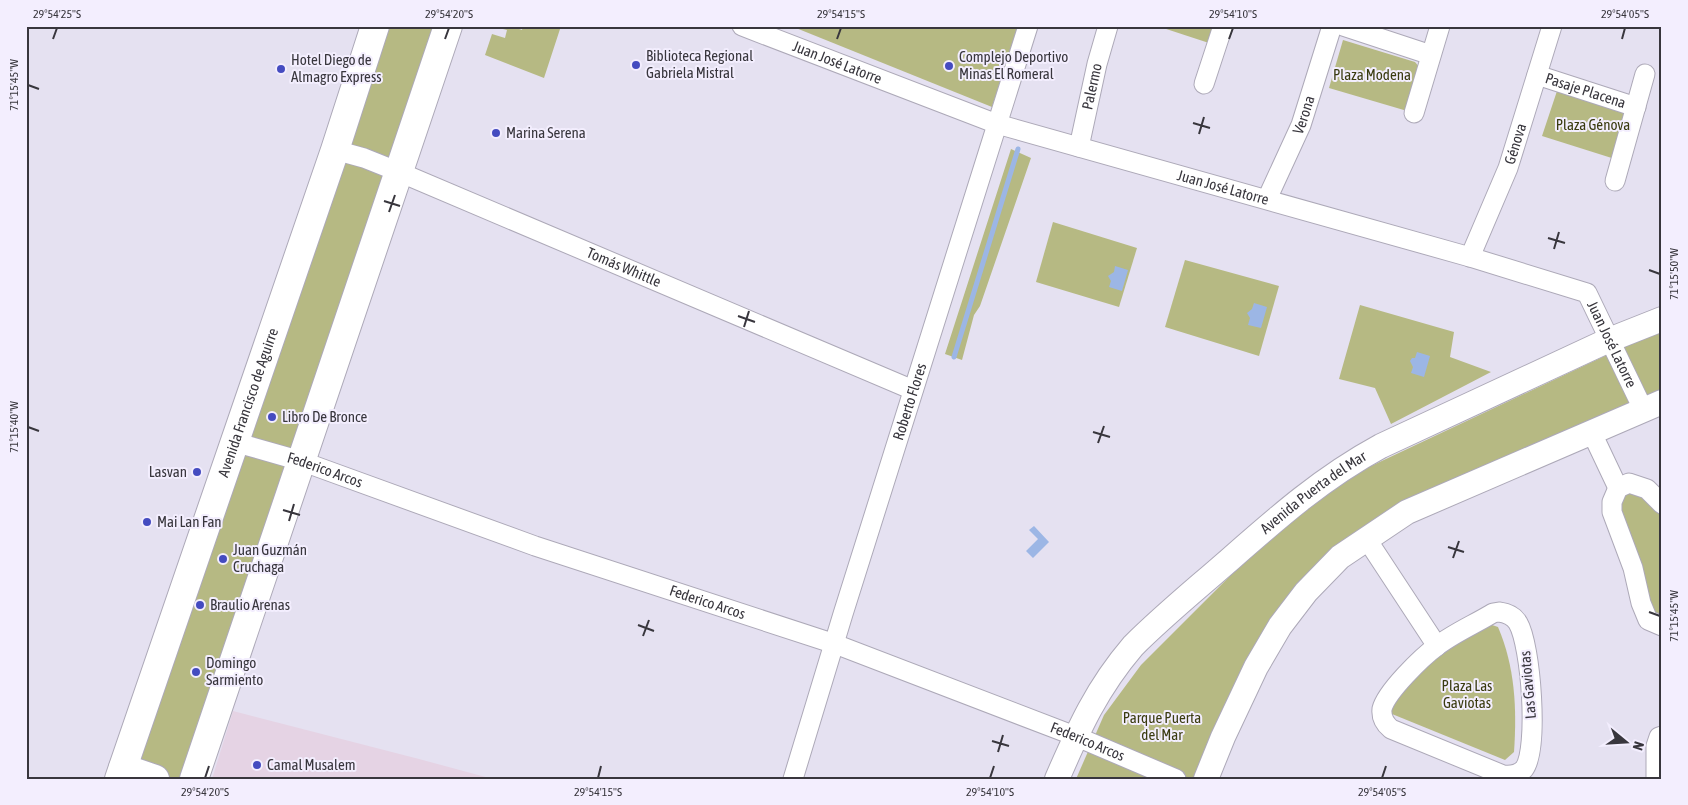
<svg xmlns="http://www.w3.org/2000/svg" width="1688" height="805" viewBox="0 0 1688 805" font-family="'Asap Condensed',sans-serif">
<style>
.industrial{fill:#e5d3e4}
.green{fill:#b6b983}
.water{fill:#9cb6e5}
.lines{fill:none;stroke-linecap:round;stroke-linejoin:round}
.stream{stroke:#9cb6e5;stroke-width:5}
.minor-casing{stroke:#ada9b8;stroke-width:21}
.tertiary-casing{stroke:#ada9b8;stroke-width:26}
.primary-casing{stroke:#ada9b8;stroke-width:30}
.minor{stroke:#fff;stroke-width:19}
.tertiary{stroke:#fff;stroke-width:24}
.primary{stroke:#fff;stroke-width:28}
.ticks{fill:none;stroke:#38363d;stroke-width:2}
.poi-dot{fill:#444bc0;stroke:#f3eefe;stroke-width:2}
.labels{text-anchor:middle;stroke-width:4;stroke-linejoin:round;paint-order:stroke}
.poi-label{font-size:15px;fill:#38363d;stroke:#f3eefe;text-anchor:start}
.street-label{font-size:15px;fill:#38363d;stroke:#f3eefe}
.park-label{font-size:15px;fill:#3a3b10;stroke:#f3eefe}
.neatline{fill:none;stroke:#38363d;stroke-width:2}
.ticks-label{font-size:12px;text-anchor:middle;fill:#38363d}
</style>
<rect width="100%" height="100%" fill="#e5e1f1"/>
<path class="industrial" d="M233 711 419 759 493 779H212Z"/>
<g class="green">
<path d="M382 26H441L185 779H126Z"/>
<path d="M504 26H511L522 30 523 26H561L544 78 485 55 492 34 505 38 507 30 503 29Z"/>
<path d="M791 26H1018L992 107Z"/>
<path d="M1157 26H1214L1209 43Z"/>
<path d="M1343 40 1415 62 1425 74 1414 113 1329 88Z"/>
<path d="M1558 88 1631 108 1618 160 1542 136Z"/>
<path d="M1011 149 1031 158 980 306 974 315 962 360 945 354Z"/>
<path d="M1053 222 1137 248 1119 307 1036 282Z"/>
<path d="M1185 260 1279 286 1259 356 1165 327Z"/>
<path d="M1360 305 1454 332 1450 357 1491 372 1391 424 1375 388 1339 379Z"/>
<path d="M1662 329V390L1413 496 1357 531 1305 577 1197 779H1076L1104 715 1141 665 1242 564 1326 493 1369 467Z"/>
<path d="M1621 492 1644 493 1662 511V621L1652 617 1617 513Z"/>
<path d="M1492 625 1498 627C1515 667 1517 708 1514 752L1505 760 1392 714 1389 708 1425 667 1459 641Z"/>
</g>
<g class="water">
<path d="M1115 266 1128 270 1122 291 1109 287 1111 281 1108 276 1114 272Z"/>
<path d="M1254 303 1267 307 1261 328 1248 325 1250 318 1247 313 1252 309Z"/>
<path d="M1417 352 1430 356 1424 377 1411 373 1413 367 1410 361 1412 358H1415Z"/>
<path d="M1034 526 1049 542 1033 558 1026 551 1038 539 1029 530Z"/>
</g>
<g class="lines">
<path class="stream" d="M954 357 1018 149"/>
<defs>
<g id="minor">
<path id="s1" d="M742 26 997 124 1470 257 1587 293 1643 409"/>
<path d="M1343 26 1431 55"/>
<path id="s2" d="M1537 75 1636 107"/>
<path d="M1204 84 1223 26"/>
<path d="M1414 113 1440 26"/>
<path id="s3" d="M1079 147 1097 64 1108 26"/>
<path id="s4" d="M335 150 364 158 399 172 913 390"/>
<path d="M1615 181 1645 74"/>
<path id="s5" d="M1267 199 1301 125 1332 26"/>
<path id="s6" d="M1470 257 1508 168 1552 26"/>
<path d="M1591 431 1618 488"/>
<path id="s7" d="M234 442 301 461 535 546 835 644 1075 736 1176 779"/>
<path d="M1662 504 1647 489 1629 483 1618 488 1612 502V512L1633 568 1641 603 1648 620 1662 626"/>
<path d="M1366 538 1437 646"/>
<path d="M1499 612C1507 613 1514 616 1518 623 1531 645 1539 749 1524 769 1518 775 1511 776 1503 775L1391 729C1385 724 1381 718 1382 709 1386 692 1422 657 1437 646 1454 633 1475 624 1493 613Z"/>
<path id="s8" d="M793 779 843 614 1028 26"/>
<path d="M1656 779V746L1659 737 1662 736"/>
</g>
<g id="tertiary">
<path id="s9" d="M1057 779C1079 728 1097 688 1133 646 1163 616 1195 590 1227 562 1277 518 1322 478 1381 446L1609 340 1662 319"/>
<path d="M1206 779 1223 737 1256 667 1280 626 1306 592 1340 557 1407 512 1662 402"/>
</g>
<g id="primary">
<path d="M123 768 155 779"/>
<path id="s10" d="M119 779 335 150 375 26"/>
<path d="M194 779 448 26"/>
</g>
</defs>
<use href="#minor" class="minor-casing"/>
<use href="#tertiary" class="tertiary-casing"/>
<use href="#primary" class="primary-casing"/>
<use href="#minor" class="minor"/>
<use href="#tertiary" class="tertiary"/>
<use href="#primary" class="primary"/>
</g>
<path class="ticks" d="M53 39 57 28M445 39 449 28M837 39 841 28M1229 39 1233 28M1622 39 1625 28M28 85 39 89M1193 123 1210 128M1199 134 1204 117M384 201 400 206M389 212 395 195M1548 238 1565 243M1554 249 1559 232M1649 270 1660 274M738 316 755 322M744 327 749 311M28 427 39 431M1093 432 1110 437M1098 443 1104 426M283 510 300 515M289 521 294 504M1448 547 1464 552M1453 558 1459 541M1649 612 1660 616M638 625 654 631M643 636 649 620M992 741 1009 746M998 752 1003 735M205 778 209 766M598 778 601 766M990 778 994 766M1382 778 1386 766"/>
<g class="poi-dot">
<circle cx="636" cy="65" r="5"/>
<circle cx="949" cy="66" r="5"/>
<circle cx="281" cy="69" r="5"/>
<circle cx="496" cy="133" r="5"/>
<circle cx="272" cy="417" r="5"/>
<circle cx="197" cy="472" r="5"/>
<circle cx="147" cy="522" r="5"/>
<circle cx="223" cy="559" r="5"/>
<circle cx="200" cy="605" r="5"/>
<circle cx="196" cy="672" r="5"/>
<circle cx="257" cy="765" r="5"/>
</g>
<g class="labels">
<g class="poi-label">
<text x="646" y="61">Biblioteca Regional<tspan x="646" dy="17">Gabriela Mistral</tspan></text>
<text x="959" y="62">Complejo Deportivo<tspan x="959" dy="17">Minas El Romeral</tspan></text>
<text x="291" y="65">Hotel Diego de<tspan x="291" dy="17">Almagro Express</tspan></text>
<text x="506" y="138">Marina Serena</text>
<text x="282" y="422">Libro De Bronce</text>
<text x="187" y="477" text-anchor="end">Lasvan</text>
<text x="157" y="527">Mai Lan Fan</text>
<text x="233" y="555">Juan Guzmán<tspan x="233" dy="17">Cruchaga</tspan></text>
<text x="210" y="610">Braulio Arenas</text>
<text x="206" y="668">Domingo<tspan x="206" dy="17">Sarmiento</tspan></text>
<text x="267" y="770">Camal Musalem</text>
</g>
<g class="street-label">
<text dy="5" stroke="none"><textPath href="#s1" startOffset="102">Juan José Latorre</textPath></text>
<text dy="5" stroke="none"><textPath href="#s3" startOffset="62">Palermo</textPath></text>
<text dy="5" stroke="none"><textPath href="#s2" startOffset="51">Pasaje Placena</textPath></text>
<text dy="5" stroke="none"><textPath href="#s5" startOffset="92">Verona</textPath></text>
<text dy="5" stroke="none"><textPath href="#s6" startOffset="122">Génova</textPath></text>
<text dy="5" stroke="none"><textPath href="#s1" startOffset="508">Juan José Latorre</textPath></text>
<text dy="5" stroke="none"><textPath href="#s4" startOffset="312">Tomás Whittle</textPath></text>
<text dy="5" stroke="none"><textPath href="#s1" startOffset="944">Juan José Latorre</textPath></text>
<text dy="5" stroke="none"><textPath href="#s8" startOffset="395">Roberto Flores</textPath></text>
<text dy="5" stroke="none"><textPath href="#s10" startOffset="398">Avenida Francisco de Aguirre</textPath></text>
<text dy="5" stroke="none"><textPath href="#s7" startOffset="95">Federico Arcos</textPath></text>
<text dy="5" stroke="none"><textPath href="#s9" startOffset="391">Avenida Puerta del Mar</textPath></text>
<text dy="5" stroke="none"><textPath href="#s7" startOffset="500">Federico Arcos</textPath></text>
<text transform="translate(1528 685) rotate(-95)" y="5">Las Gaviotas</text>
<text dy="5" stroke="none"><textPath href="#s7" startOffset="905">Federico Arcos</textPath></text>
</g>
<g class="park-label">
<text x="1372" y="80">Plaza Modena</text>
<text x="1593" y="130">Plaza Génova</text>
<text x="1467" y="691">Plaza Las<tspan x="1467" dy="17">Gaviotas</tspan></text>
<text x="1162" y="723">Parque Puerta<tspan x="1162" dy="17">del Mar</tspan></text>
</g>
</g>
<rect width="1688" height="805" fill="none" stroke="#f3eefe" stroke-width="55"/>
<g transform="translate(1626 742) rotate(108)" stroke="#f3eefe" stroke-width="4" paint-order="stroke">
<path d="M0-4L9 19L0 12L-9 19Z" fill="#38363d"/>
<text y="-8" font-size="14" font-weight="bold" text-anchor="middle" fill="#38363d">N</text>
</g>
<rect x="28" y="28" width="1632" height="750" class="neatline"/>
<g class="ticks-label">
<text x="57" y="18">29°54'25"S</text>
<text x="449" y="18">29°54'20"S</text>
<text x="841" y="18">29°54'15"S</text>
<text x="1233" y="18">29°54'10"S</text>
<text x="1625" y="18">29°54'05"S</text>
<text transform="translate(14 85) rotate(-90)" y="4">71°15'45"W</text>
<text transform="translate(1674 274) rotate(-90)" y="4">71°15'50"W</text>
<text transform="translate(14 427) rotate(-90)" y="4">71°15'40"W</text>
<text transform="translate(1674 616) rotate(-90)" y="4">71°15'45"W</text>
<text x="205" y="796">29°54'20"S</text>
<text x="598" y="796">29°54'15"S</text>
<text x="990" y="796">29°54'10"S</text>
<text x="1382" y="796">29°54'05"S</text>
</g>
</svg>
